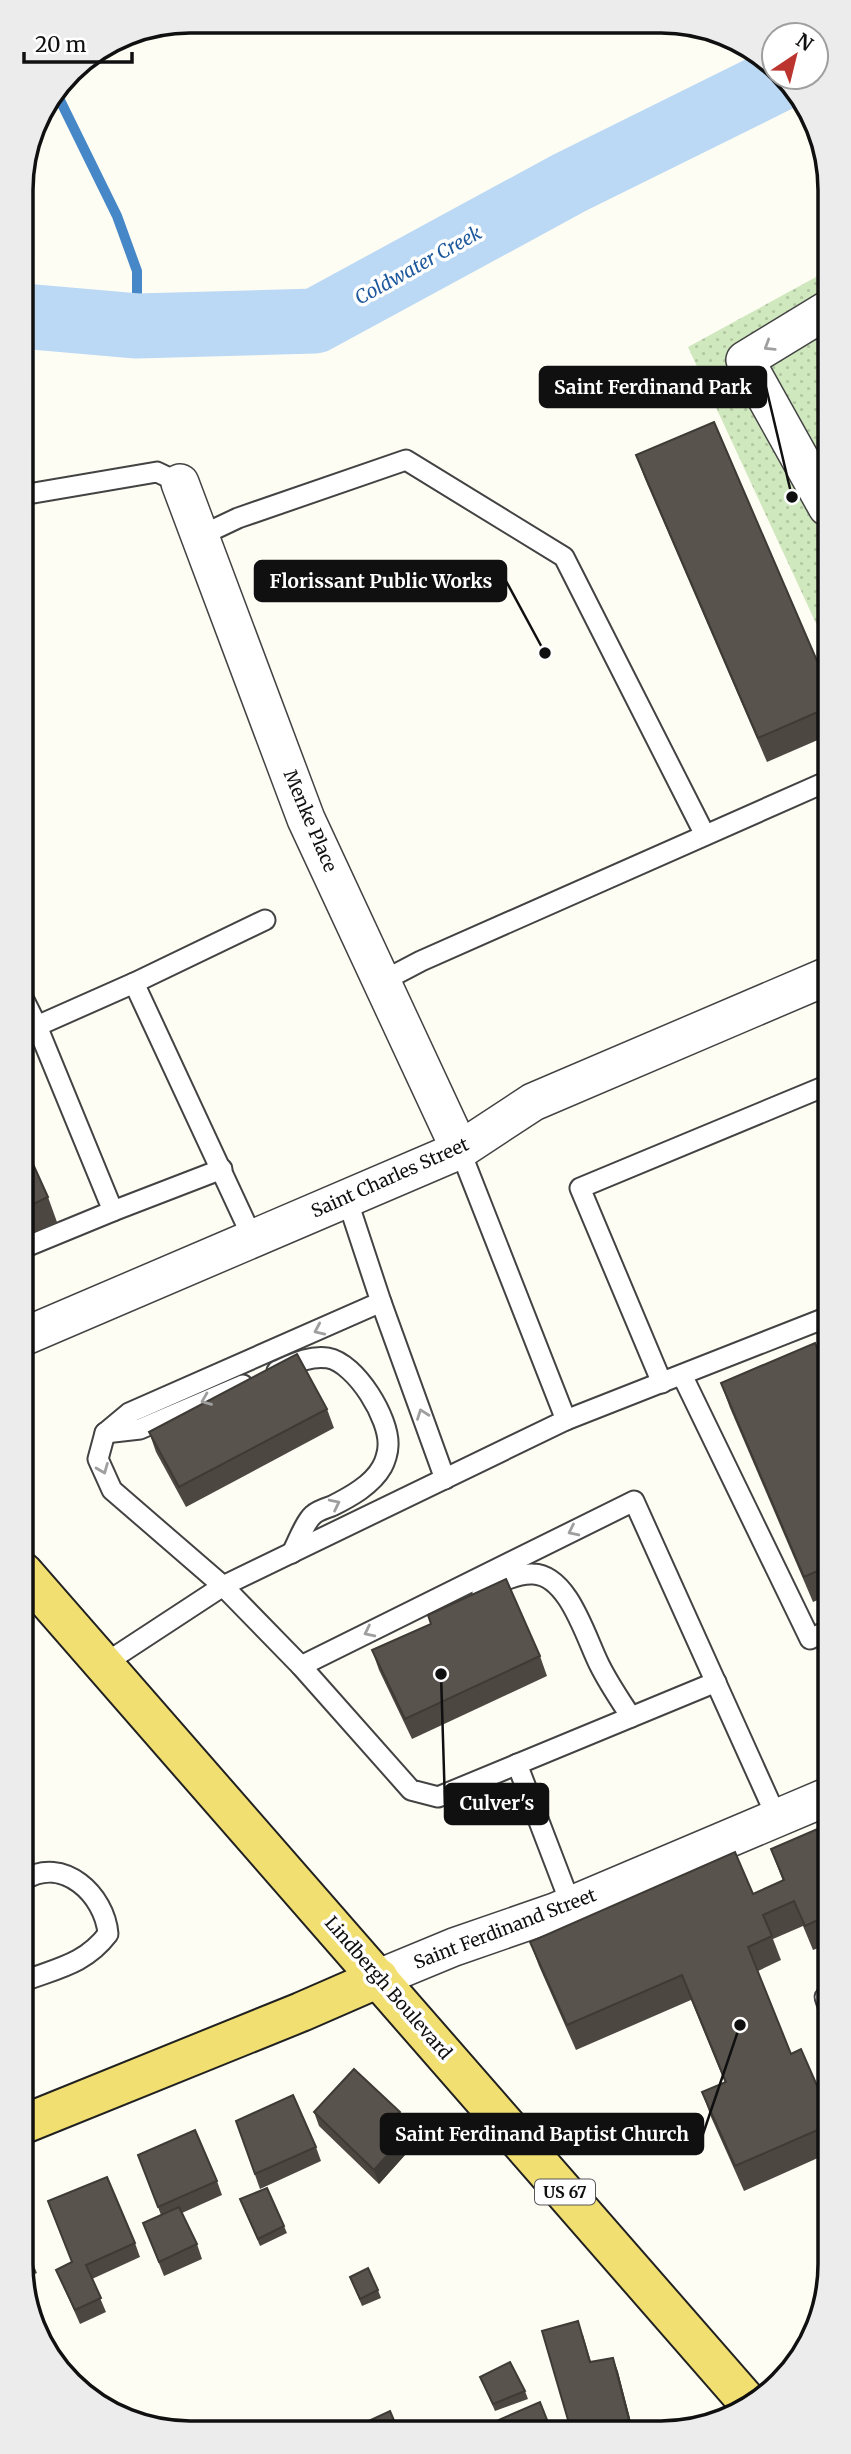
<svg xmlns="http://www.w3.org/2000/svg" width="851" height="2454" viewBox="0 0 851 2454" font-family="Merriweather,serif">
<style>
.park{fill:url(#park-dots)}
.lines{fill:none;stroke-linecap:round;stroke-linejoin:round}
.stream{stroke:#4687c7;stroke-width:10}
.river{stroke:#bbd9f4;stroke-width:65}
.lane-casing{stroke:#434343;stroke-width:23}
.street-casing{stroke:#434343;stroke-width:40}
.primary-casing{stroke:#212121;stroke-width:42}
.lane{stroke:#fff;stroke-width:19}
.street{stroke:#fff;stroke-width:37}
.primary{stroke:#f1df71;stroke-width:38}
.wall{fill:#4d4742}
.shaded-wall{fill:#3e3a36}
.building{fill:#59534d;stroke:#3e3a36;stroke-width:2}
.oneway{stroke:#9f9f9f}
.labels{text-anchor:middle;stroke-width:7;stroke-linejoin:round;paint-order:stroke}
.shield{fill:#fff;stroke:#585858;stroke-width:2}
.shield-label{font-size:16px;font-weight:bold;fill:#101010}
.street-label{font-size:18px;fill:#101010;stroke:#fff}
.water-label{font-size:19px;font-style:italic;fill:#1e599d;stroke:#fff}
.rim{fill:none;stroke:#101010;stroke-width:3.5}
.leader{fill:none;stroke:#101010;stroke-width:2.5}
.callout-dot{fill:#101010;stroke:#fff;stroke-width:2.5}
.callout{fill:#101010;stroke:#101010;stroke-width:2.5}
.callout-label{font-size:19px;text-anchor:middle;font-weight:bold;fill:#fff}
</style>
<defs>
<pattern id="park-dots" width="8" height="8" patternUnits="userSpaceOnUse" patternTransform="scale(1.75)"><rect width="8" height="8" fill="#d0e8be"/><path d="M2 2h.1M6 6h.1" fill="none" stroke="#b2c6a2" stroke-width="1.8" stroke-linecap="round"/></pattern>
</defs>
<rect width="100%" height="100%" fill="#fefdf4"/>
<path class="park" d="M827 271V647L688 347Z"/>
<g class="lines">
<path class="stream" d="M56 92 117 216 137 271V326"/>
<path class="river" d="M22 316 137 326 315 321 569 183 783 77"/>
<defs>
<g id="lane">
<path d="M22 495 157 472 180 483"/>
<path d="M200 536 238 518 406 460 564 557 705 835"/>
<path d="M381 982 421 961 828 781"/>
<path d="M23 998 37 1026 134 983"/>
<path d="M347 1199 381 1302 445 1479"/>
<path d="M113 1211 222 1169"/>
<path d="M253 1239 134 983 265 920"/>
<path d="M23 1248 113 1211 37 1026"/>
<path d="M381 1302 129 1413 105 1433 98 1459 112 1490 223 1586 301 1666 411 1790 438 1797 716 1682"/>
<path d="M277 1371C293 1364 310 1355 328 1358 356 1363 390 1419 388 1446 388 1452 385 1462 382 1467 372 1485 350 1497 332 1506 326 1508 317 1511 313 1515 305 1522 297 1543 292 1553"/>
<path d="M682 1375 810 1639 829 1630"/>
<path d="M662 1383 580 1188 828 1085"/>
<path d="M566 1420 828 1317"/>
<path d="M105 1433 140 1429 243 1385"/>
<path d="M482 1592C497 1584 515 1573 533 1574 569 1575 586 1639 600 1666 609 1684 620 1700 631 1717"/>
<path d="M104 1664 223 1586 566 1420 460 1150"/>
<path d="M301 1666 634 1501 777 1818"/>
<path d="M517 1764 571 1905"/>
<path d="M24 1880C63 1855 105 1895 108 1934 85 1964 58 1968 24 1981"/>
<path d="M829 1995 825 1997 829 2009"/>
</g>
<g id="street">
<path d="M827 310 745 360 827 507"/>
<path d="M180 483 306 819 460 1150"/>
<path d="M23 1337 460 1150 533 1102 828 976"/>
<path d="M379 1978 454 1947 555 1912 829 1796"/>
</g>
<g id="primary">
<path d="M23 1572 751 2406"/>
<path d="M24 2124 301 2012 379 1978"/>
</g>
</defs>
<use href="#lane" class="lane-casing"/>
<use href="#street" class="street-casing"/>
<use href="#primary" class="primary-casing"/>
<use href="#lane" class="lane"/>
<use href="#street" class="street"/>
<use href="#primary" class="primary"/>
</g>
<g class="wall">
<path d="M636 455 827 684V736L767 762 645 479Z"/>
<path d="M23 1142 48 1197 57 1222 23 1238Z"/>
<path d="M828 1374 829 1595 813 1602 730 1408 721 1383Z"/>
<path d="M327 1409 334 1428 186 1507 156 1452 149 1432Z"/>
<path d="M372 1650 540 1656 547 1676 412 1739 379 1670Z"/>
<path d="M829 1824V1944L813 1950 803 1926 773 1939 781 1960 758 1971 791 2054 829 2113V2153L744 2191 711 2117 702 2092 725 2083 691 2000 576 2050 539 1966 530 1942 753 1894 783 1881 771 1849Z"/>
<path d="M314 2112 405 2126 396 2136 405 2155 379 2184 319 2126Z"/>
<path d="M236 2121 316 2147 321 2161 260 2189Z"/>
<path d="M138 2155 217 2181 222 2195 182 2213 197 2244 202 2259 164 2276 143 2223 161 2215Z"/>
<path d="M240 2199 284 2226 287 2233 260 2246Z"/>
<path d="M48 2201 135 2243 140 2257 92 2279 106 2312 80 2324 56 2270 72 2262Z"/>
<path d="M24 2242 37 2273 24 2279Z"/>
<path d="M350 2277 378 2290 381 2298 362 2306Z"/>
<path d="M583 2335 591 2362 613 2358 618 2372 633 2430H571Z"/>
<path d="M480 2377 525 2391 528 2399 495 2411Z"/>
</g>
<g class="shaded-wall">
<path d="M400 2112 405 2126 391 2140 386 2126Z"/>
<path d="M400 2141 405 2155 379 2184 374 2170Z"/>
<path d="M613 2358 618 2372 633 2430 629 2420Z"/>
</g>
<g class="building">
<path d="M714 422 827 684V708L758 738 636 455Z"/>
<path d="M23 1142 48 1197 23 1209Z"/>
<path d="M815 1343 828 1374 829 1566 804 1577 721 1383Z"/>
<path d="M297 1354 327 1409 179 1487 149 1432Z"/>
<path d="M506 1579 540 1656 405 1719 372 1650 431 1624 428 1615Z"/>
<path d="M829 1824V1915L805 1926 794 1901 763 1915 772 1936 748 1947 791 2054 801 2049 829 2113V2125L735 2166 702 2092 726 2082 682 1975 567 2025 530 1942 735 1852 753 1894 784 1880 771 1849Z"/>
<path d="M354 2069 400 2112 386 2126 400 2141 374 2170 314 2112Z"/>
<path d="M293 2095 316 2147 255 2174 236 2121Z"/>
<path d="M195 2130 217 2181 158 2207 138 2155Z"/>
<path d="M107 2177 135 2243 86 2265 101 2298 75 2310 56 2270 72 2262 48 2201Z"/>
<path d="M267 2188 284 2226 258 2239 240 2199Z"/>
<path d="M179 2207 197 2244 159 2262 143 2223Z"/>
<path d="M24 2242 32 2259 24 2262Z"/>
<path d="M368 2268 378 2290 360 2299 350 2277Z"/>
<path d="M578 2321 590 2362 613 2358 629 2420 595 2430H571L542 2331Z"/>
<path d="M510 2362 525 2391 493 2404 480 2377Z"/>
<path d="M540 2402 551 2430H479L478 2429Z"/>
<path d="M390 2411 398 2430H364L362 2424Z"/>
</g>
<defs><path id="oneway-chevron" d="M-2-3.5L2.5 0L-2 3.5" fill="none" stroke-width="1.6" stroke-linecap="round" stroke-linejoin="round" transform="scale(1.75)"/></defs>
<g class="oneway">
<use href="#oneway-chevron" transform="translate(769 346) rotate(148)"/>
<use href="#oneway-chevron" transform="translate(319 1330) rotate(156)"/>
<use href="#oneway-chevron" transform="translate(206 1400) rotate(158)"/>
<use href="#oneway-chevron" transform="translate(422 1414) rotate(-110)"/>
<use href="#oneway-chevron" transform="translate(103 1469) rotate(68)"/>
<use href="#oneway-chevron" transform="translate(335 1504) rotate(-26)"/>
<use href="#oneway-chevron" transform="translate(573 1531) rotate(154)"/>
<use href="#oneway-chevron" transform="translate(369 1632) rotate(154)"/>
</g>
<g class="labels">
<rect class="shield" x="535" y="2179.5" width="60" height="25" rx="5"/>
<g class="shield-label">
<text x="565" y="2198">US 67</text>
</g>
<g class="street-label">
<text transform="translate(310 821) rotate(67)" y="6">Menke Place</text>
<text transform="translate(390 1178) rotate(-24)" y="6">Saint Charles Street</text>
<text transform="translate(505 1929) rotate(-21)" y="6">Saint Ferdinand Street</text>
<text transform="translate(388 1988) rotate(49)" y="6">Lindbergh Boulevard</text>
</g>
<g class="water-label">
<text transform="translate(418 265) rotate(-29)" y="7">Coldwater Creek</text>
</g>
</g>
<path d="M0 0H851V2454H0ZM190 33H661A157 157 0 0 1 818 190V2264A157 157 0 0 1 661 2421H190A157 157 0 0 1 33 2264V190A157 157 0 0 1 190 33Z" fill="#ececec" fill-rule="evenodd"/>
<path class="rim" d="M190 33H661A157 157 0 0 1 818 190V2264A157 157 0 0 1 661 2421H190A157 157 0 0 1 33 2264V190A157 157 0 0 1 190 33Z"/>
<path class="leader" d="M792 497L766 387M545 653L506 581M441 1674L445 1804M740 2025L703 2134"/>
<g class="callout-dot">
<circle cx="792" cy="497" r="7"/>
<circle cx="545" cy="653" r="7"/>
<circle cx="441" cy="1674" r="7"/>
<circle cx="740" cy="2025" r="7"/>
</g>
<g class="callout">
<rect x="540" y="367" width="226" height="40" rx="7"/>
<rect x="255" y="561" width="251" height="40" rx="7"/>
<rect x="445" y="1784" width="103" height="40" rx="7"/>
<rect x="381" y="2114" width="322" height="40" rx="7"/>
</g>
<g class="callout-label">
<text x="653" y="394">Saint Ferdinand Park</text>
<text x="381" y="588">Florissant Public Works</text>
<text x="497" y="1810">Culver's</text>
<text x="542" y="2141">Saint Ferdinand Baptist Church</text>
</g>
<g transform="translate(795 56) rotate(35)"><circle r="33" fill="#ffffff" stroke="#9f9f9f" stroke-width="2"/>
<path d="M0-5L12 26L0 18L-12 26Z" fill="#bb352e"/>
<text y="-10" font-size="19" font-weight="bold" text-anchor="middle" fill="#101010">N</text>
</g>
<path d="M24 52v10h108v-10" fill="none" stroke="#101010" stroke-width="3.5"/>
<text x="35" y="52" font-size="21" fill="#101010" stroke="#ffffff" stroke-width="5" paint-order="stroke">20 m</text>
</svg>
